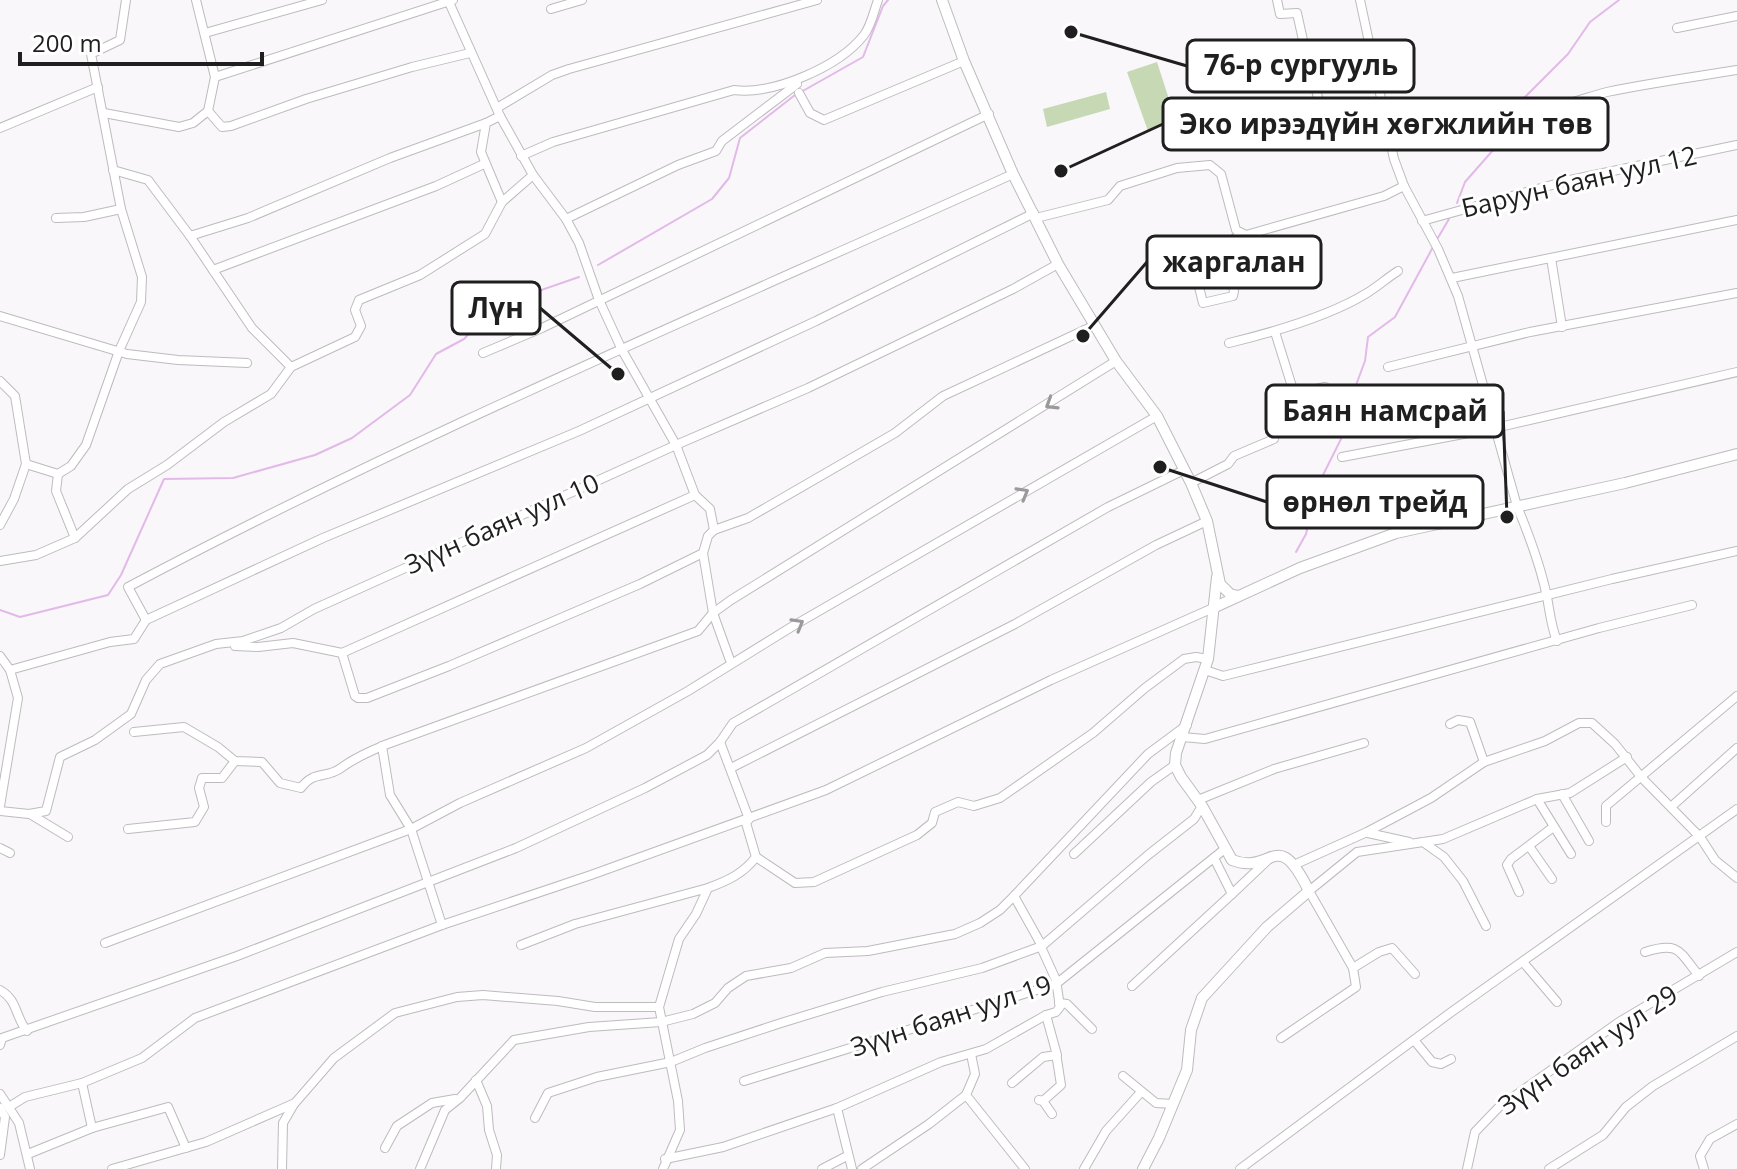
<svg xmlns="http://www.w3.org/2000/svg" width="1737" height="1169" viewBox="0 0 1737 1169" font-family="'Open Sans',sans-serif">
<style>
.green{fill:#c7d8b4}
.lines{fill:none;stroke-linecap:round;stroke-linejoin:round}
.stream{stroke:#e2b9e9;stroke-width:2}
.minor-casing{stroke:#bdbbbe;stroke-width:10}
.tertiary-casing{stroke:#bdbbbe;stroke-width:12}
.minor{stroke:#fff;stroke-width:8}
.tertiary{stroke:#fff;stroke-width:10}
.oneway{stroke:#9b9a9b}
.labels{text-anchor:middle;stroke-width:6;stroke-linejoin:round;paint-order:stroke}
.street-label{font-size:26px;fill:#201f20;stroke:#fff}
.leader{fill:none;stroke:#201f20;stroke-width:3}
.callout-dot{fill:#201f20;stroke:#fff;stroke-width:3}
.callout{fill:#fff;stroke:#201f20;stroke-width:3}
.callout-label{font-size:28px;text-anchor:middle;font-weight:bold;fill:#201f20}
</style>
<rect width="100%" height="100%" fill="#f9f7f9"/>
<g class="green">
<path d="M1157 62 1176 121 1148 131 1127 72Z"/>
<path d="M1106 92 1110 109 1047 127 1043 109Z"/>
</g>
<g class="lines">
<g class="stream">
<path d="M801 92 863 57 883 6 888 0"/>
<path d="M1457 203 1465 182 1494 149 1509 113 1568 54 1590 22 1619 0"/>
<path d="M1436 241 1449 219"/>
<path d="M598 265 712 199 729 178 740 138 795 95"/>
<path d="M1296 552 1306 534 1316 489 1343 435 1350 401 1365 361 1368 337 1395 317 1433 247"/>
<path d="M0 610 20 617 108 595 121 575 164 479 233 478 315 455 352 438 410 395 436 354 464 339 495 306 579 277"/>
</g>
<defs>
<g id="minor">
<path d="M448 0 500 116 486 123 481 152 502 202"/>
<path d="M1277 0 1280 14 1297 13 1308 63 1322 111"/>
<path d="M1360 0 1394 159 1404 186 1438 249 1458 296 1517 506C1529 535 1541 567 1547 597 1550 613 1551 626 1557 641"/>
<path d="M551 9 582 0"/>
<path d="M1677 28 1737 16"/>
<path d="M205 33 322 0"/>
<path d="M215 77 453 0"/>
<path d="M799 93 810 113 824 120 964 61"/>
<path d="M1522 106C1549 114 1581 98 1607 92 1650 83 1694 77 1737 70"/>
<path d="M497 108 552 75 569 69 817 0"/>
<path d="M208 111 222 127 231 126 306 99 412 67 470 53"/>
<path d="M104 113 179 127 193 123 208 111 215 77 196 0"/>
<path d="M500 116 533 175 566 219 579 243 599 300 622 350 676 445 695 495 710 509 714 530 708 536 703 553 713 613 731 663"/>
<path d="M0 128 98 87"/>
<path d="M521 156 553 142 734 90C773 95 839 67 864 35 871 26 874 11 878 0"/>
<path d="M113 170 148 180 190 236 252 328 291 367"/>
<path d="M56 218 84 217 121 209"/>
<path d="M1036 218 1108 200 1120 186 1177 168 1210 165 1221 174 1236 230 1246 235 1384 196 1404 186"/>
<path d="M566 219 678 165 716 151 722 141 797 84"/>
<path d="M1422 221 1570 180 1737 145"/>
<path d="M190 236 248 218 390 158 486 123"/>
<path d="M1551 258 1562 327"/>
<path d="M213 270 436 186 484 164"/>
<path d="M1229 273 1198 283 1203 303 1233 296 1234 291 1224 249 1226 243 1241 235"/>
<path d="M1452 278 1737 220"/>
<path d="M0 316 127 354 178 360 247 363"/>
<path d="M1275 332 1294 393"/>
<path d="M1229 343C1270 333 1330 316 1367 293 1377 287 1387 278 1398 271"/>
<path d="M483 353 542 328 989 114"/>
<path d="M1388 367 1530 332 1737 293"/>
<path d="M0 381 15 396 26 464 14 499 0 525"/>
<path d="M1342 457 1495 428 1737 372"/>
<path d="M26 464 58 474"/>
<path d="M1191 483 1228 464 1234 456 1274 439C1275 423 1271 405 1284 396L1325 387"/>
<path d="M714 530 748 518 895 433 943 396 1095 325"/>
<path d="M75 538 56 491 58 474 71 466 86 445 119 351 141 302 142 277 121 209 91 54 120 40 126 0"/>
<path d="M0 561 36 555 75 538 128 489 167 465 224 422 271 394 291 367 355 337 361 326 355 310 359 300 420 275 485 234 502 202 533 175"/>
<path d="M146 620 128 587C416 434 717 308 1013 174"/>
<path d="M235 646 258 647 293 643 342 653 355 696 358 698H367L449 666 640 584 703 553"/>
<path d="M342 653 695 495"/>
<path d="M0 656 10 670 18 698 0 806"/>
<path d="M10 670 110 642 134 639 146 620 323 538 579 431 816 321 1034 213"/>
<path d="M1205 670 1223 676 1612 579 1737 551"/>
<path d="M1450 724 1458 720 1470 722 1484 762"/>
<path d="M134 732 184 727 218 747 235 761 262 762 280 783 301 788C314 770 326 779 341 768 356 757 365 754 382 746L698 631 713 613 731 600 1116 361"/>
<path d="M1182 737 1205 739 1599 628 1692 605"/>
<path d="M382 746 390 795 411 829 442 925"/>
<path d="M731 768 1015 624 1156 545 1207 521"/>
<path d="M1562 794 1589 841"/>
<path d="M1537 799 1571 854"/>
<path d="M1198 800 1274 769 1364 743"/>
<path d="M1672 806 1737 748"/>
<path d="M0 811 29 814 46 811 60 757 95 740 131 714 146 680 160 664 216 644 243 641 281 628 314 609 414 564 676 445 808 388 1013 289 1058 264"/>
<path d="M30 814 68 837"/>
<path d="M1606 822V806L1737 696"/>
<path d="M128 829 195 822 204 807 199 788 202 778H222L235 761"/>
<path d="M1368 833 1409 842"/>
<path d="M1423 842 1444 857 1463 881 1486 926"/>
<path d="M1529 846 1552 879"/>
<path d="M0 848 10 853"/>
<path d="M1074 854 1151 782 1175 765"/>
<path d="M756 857 795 883 814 882 917 835 932 823 935 812 958 802 974 806 1000 798 1093 733 1145 688 1184 659 1196 657 1208 659"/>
<path d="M1296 864 1367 832 1431 798 1484 762 1545 741 1579 723H1592L1615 744 1642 778 1700 837 1715 860 1737 878"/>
<path d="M1519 892 1507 865 1511 859 1552 828"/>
<path d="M1232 894 1269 859"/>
<path d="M1014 896 1042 946"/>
<path d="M105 943 411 829 460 803 586 748 688 691 793 626 1157 416"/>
<path d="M521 945 575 924 708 888"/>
<path d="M1645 952C1679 941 1679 951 1699 976"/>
<path d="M1523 962 1557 1002"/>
<path d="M1353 968 1379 952 1392 948 1415 974"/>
<path d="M1132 986 1232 894 1214 858"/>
<path d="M0 990C18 1000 15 1017 27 1031"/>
<path d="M1059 1003 1067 1004 1092 1029"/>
<path d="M1281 1038 1356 987 1353 968 1309 891 1357 852 1443 839 1537 799 1570 793 1627 757"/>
<path d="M1414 1040 1432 1062 1441 1064 1451 1059"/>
<path d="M0 1045 2 1038 237 956 516 848 645 788 707 755 720 742 733 723 1108 507 1184 470"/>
<path d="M971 1054 975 1074 966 1095 1025 1169"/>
<path d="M1123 1076 1156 1103 1173 1104"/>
<path d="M476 1080 487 1106 489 1130 497 1155 496 1169"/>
<path d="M744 1081 1056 984 1226 848"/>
<path d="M1012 1083 1043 1057 1057 1055 1046 1015"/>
<path d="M0 1094 19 1123 30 1169"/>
<path d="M1039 1100 1043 1101 1061 1085 1056 1053"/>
<path d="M1043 1101 1052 1114"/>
<path d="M9 1107 25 1097 82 1083"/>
<path d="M0 1108 5 1117 0 1155"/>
<path d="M837 1108 852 1169"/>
<path d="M535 1118 548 1093 597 1077 671 1062 705 1048 781 1023 882 992 982 968 1042 946 1148 855 1194 819 1202 806"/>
<path d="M92 1128 82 1083 142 1058 195 1018 442 925 591 875 826 790 1051 680 1213 608"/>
<path d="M385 1148 397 1126 432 1103 455 1099"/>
<path d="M28 1154 92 1128 168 1107 186 1148"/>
<path d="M665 1159 723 1147 837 1108 941 1062 986 1049 1046 1015 1056 1012 1060 1007 1056 980 1041 947"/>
<path d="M112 1169 206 1142 295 1103 334 1058 395 1013 457 997 483 995 558 1001 595 1007H659"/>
<path d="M282 1169 283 1123 294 1104"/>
<path d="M420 1169 445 1110 460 1098 514 1040 589 1027 661 1022 693 1014 715 1003 728 988 746 976 791 968 825 953 868 951 955 934 980 923 1000 910 1014 896 1148 754 1187 725"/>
<path d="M663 1169 680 1130 678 1101 659 1007 679 939 696 914 708 888C727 881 743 874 756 857L746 823 749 819 720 742"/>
<path d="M822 1169 847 1156"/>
<path d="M862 1169 929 1124 966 1095"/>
<path d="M1084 1169 1106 1131 1141 1092"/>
<path d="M1240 1169 1450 1013 1737 809"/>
<path d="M1467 1169 1475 1132 1499 1107 1619 1022 1737 952"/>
<path d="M1549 1169 1603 1135 1626 1107 1653 1086 1737 1036"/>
<path d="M1704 1169 1700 1156 1710 1139 1737 1124"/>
</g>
<g id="tertiary">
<path d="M942 0 964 61 1013 174 1058 264 1116 361 1157 416 1191 483 1207 521 1220 584 1230 594 1238 596"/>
<path d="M1213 608 1300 568 1396 533 1625 483 1737 454"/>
<path d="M1143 1169 1159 1138 1187 1070 1191 1030 1202 998 1267 927 1309 891C1276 824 1273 876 1232 860L1202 806 1181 777 1175 765 1176 753 1208 659 1217 577"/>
</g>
</defs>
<use href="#minor" class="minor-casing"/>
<use href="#tertiary" class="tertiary-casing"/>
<use href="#minor" class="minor"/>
<use href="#tertiary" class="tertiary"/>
</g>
<defs><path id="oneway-chevron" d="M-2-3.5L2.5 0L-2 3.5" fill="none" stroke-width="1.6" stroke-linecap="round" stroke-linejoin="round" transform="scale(2)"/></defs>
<g class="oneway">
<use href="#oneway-chevron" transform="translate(1051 404) rotate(148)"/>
<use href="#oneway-chevron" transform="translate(1023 493) rotate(-30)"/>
<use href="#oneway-chevron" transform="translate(798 624) rotate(-30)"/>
</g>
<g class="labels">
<g class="street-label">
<text transform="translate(1579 182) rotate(-13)" y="9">Баруун баян уул 12</text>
<text transform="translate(502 524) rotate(-24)" y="9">Зүүн баян уул 10</text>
<text transform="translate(951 1016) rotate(-18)" y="9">Зүүн баян уул 19</text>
<text transform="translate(1588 1050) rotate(-34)" y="9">Зүүн баян уул 29</text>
</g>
</g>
<path class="leader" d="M1071 32L1187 66M1061 171L1163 124M1083 336L1147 262M618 374L540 308M1507 517L1503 411M1160 467L1267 502"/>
<g class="callout-dot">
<circle cx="1071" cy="32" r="8"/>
<circle cx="1061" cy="171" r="8"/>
<circle cx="1083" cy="336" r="8"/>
<circle cx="618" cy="374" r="8"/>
<circle cx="1507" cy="517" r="8"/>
<circle cx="1160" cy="467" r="8"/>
</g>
<g class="callout">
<rect x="1187" y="40" width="227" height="52" rx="8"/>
<rect x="1163" y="98" width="445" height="52" rx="8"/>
<rect x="1147" y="236" width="174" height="52" rx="8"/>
<rect x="452" y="282" width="88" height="52" rx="8"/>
<rect x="1266" y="385" width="237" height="52" rx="8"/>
<rect x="1267" y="476" width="216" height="52" rx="8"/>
</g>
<g class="callout-label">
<text x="1301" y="75">76-р сургууль</text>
<text x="1386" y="134">Эко ирээдүйн хөгжлийн төв</text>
<text x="1234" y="272">жаргалан</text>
<text x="496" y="318">Лүн</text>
<text x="1385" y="421">Баян намсрай</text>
<text x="1375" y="512">өрнөл трейд</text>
</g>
<path d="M20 52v12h242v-12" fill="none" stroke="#201f20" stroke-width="4"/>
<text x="32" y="52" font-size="24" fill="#201f20" stroke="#ffffff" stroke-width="6" paint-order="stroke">200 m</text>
</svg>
